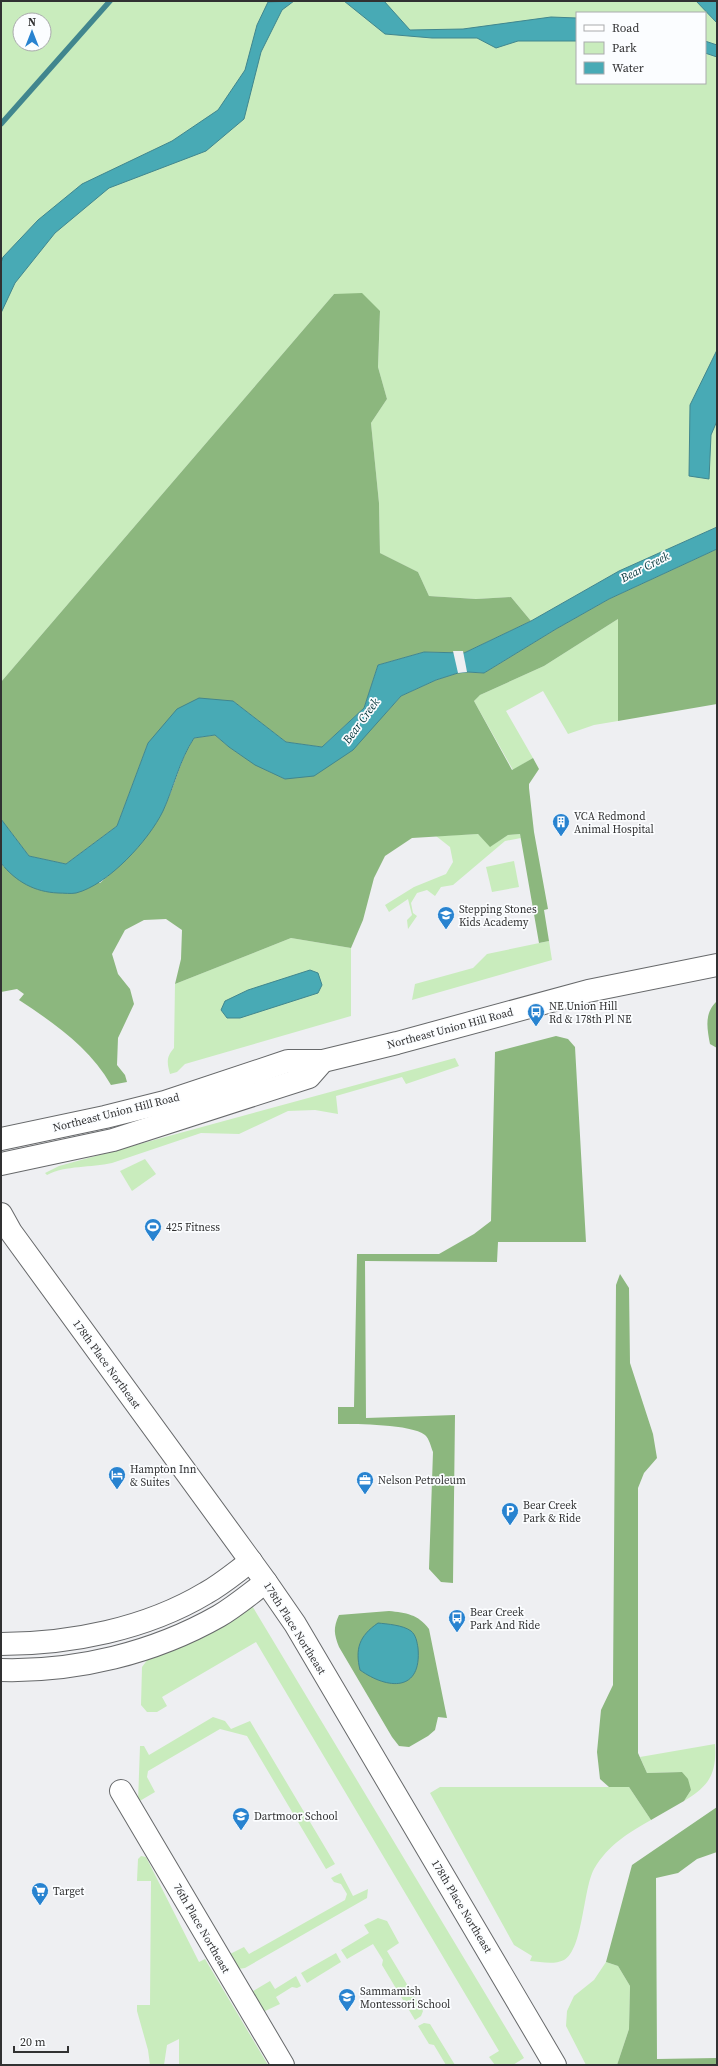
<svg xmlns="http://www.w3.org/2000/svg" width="718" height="2066" viewBox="0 0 718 2066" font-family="'Source Serif 4',serif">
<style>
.green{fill:#c9ecbd;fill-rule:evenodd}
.forest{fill:#8cb77e}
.water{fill:#48aab5;stroke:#41868e}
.pier{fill:#eeeff2}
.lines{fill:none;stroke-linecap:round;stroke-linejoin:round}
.stream{stroke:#41868e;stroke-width:5.5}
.minor-casing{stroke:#67696b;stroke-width:24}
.major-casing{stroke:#67696b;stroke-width:24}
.minor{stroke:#fff;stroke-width:22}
.major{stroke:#fff;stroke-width:22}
.labels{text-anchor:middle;stroke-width:3.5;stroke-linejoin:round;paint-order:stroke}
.poi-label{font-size:11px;fill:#313132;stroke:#fbfdff;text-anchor:start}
.street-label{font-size:11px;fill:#313132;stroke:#fbfdff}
.water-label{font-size:12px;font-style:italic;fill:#06363b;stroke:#fbfdff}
</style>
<rect width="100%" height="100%" fill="#eeeff2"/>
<g class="green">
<path d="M1 1H717V527L619 571 531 621 511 597 476 599 429 596 418 572 380 553 379 503 371 423 387 399 378 367 380 311 334 294 1 682ZM577 13H705V83H577ZM20 20H44V44H20Z"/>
<path d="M618 619V721L594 725 568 734 543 691 506 711 533 758 513 770 474 701 480 695 544 666Z"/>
<path d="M478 834 491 846 508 835 520 834 521 838 505 841 453 885 441 887 435 896 427 890 417 893 411 903 413 913 417 916 408 929 407 920 412 915 408 899 389 912 385 905 414 887 446 874 453 862 450 847 436 836Z"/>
<path d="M514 861 519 887 492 892 486 867Z"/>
<path d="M291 938 351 948V1016L185 1064 177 1072 170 1074C167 1063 166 1057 174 1048L175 984Z"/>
<path d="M549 941 552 960 412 1000 415 984 473 968 487 954Z"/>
<path d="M455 1058 459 1066 406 1084 402 1077 336 1096 338 1114 315 1110 288 1111 239 1134 201 1133 112 1163C91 1168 66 1165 47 1175L45 1173 59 1166Z"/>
<path d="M145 1159 156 1174 132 1191 120 1171Z"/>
<path d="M251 1604 524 2058 513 2065H495L489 2057 499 2051 256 1642 162 1697 167 1706 157 1712H147L141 1705 142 1667 148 1659Z"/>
<path d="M213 1717 225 1721 231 1729 250 1721 335 1864 326 1869 247 1736 220 1729 148 1771 147 1777 155 1792 138 1802 140 1746H144L149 1755Z"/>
<path d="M715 1744C717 1774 709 1786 684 1801L691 1790 682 1772 647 1773 640 1757Z"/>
<path d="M440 1787H629L651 1820C627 1834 609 1844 594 1869 583 1889 583 1950 564 1960 554 1965 541 1962 530 1961L532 1956 514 1945 430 1793Z"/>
<path d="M141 1856 146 1857 199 1962 205 1959 268 2065H179V2039L167 2045 164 2065H150L148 2050 137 2011V2005H150L151 1881H137L138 1859Z"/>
<path d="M341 1873 353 1896 368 1889 367 1898 245 1968 238 1969 228 1955 244 1947 249 1954 345 1900 347 1894 341 1884 334 1882 331 1878Z"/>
<path d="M378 1918 387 1921 399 1943 387 1951 423 2011 421 2016 415 2020 382 1965 383 1960 373 1944 347 1959 341 1950 369 1933 364 1925Z"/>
<path d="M336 1953 341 1962 307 1983 301 1973Z"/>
<path d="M606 1962 618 1966 630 1986 629 2029 617 2065H586L566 2026 567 2011 574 1996 594 1980Z"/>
<path d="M296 1976 301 1986 297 1988 292 1987 276 1997 280 2004 263 2012 251 1998 253 1991 270 1981 275 1989Z"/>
<path d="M424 2023 430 2024 455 2065H446L434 2045 429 2044 418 2026Z"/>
</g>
<g class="forest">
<path d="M362 293 380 311 378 367 387 399 371 423 379 503 380 553 418 572 429 596 476 599 511 597 531 621 464 653 424 652 378 665 364 708 322 747 286 742 233 701 148 743 117 826 66 864 29 856 1 819V682L334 294Z"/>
<path d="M717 549V704L618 721V619L544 666 480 695 474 701 512 770 533 758 539 769 529 784V788L534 832 548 909 544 910 549 941 539 943 520 834 508 835 490 847 478 834 412 838 385 856 374 878 363 920 351 948 291 938 175 984 181 959 182 930 166 919 144 920 125 930 112 954 118 974 130 989 134 1004 118 1038 117 1065 125 1075 127 1082 111 1085C90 1048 54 1023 19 1000L24 994 17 989 1 992V863L4 867 100 883C123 863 148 840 162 812 175 788 179 761 194 738L215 735C236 754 259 767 285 779L384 715 401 696 436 680 458 673 467 672 484 673 556 629 609 599Z"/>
<path d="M717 1001V1048L710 1044C707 1028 704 1013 717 1001Z"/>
<path d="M556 1036 568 1039 575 1047 586 1242H498L497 1262 365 1261 366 1418 455 1415 453 1583 441 1582 429 1569 433 1452C431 1447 429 1438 425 1435 411 1424 357 1424 338 1424V1407H354L357 1254H439L474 1234 491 1221 495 1052Z"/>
<path d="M620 1274 629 1288 630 1363 653 1434 657 1458 644 1473 638 1488V1753L647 1773 682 1772 688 1779 691 1790 684 1801 651 1820 629 1787H609L600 1779 597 1752 601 1710 613 1685 616 1285Z"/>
<path d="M389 1611C406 1613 418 1614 429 1629L447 1718 438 1717 435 1730 428 1736 409 1747 399 1746 392 1737 339 1647C334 1634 333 1628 339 1615Z"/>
<path d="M717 1807V1852L697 1859 678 1873 656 1878 657 2059 717 2058V2065H617L629 2029 630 1986 618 1966 606 1962 632 1865Z"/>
</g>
<g class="water">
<path d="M294 1 282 10 261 52 244 119 206 151 109 188 55 233 15 283 1 313V263L3 257 38 220 82 184 172 141 218 110 245 70 257 25 268 2Z"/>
<path d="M344 1H384L410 30 463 29 551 17 577 18V41H518L496 48 477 38H432L385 34Z"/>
<path d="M696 1H717V23Z"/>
<path d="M705 41 717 45V57L705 53Z"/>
<path d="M717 350V421L711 435 709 479 689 476 690 405Z"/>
<path d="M717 527V549L609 599 556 629 484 673 467 672 458 673 436 680 401 696 353 750 314 776 285 779 255 765 229 747 215 735 194 738C179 761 174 787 163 811 149 840 108 885 76 893 71 894 64 893 58 893 35 892 16 882 1 863V819L29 856 66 864 117 826 148 743 177 709 199 698 233 701 286 742 322 747 364 708 378 665 424 652 464 653 531 621 619 571Z"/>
<path d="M310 970 318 973 322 985 318 993 240 1018H227L221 1010 225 1001 248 990Z"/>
<path d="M378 1623C387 1624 403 1625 411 1631 416 1635 417 1642 418 1648 422 1692 388 1690 360 1670 355 1649 359 1636 378 1623Z"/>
</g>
<path class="pier" d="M453 651H463L467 672 458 673Z"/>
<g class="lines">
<path class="stream" d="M1 124 110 1"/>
<defs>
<g id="minor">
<path d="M1 1214 11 1232 266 1582 295 1624 555 2065"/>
<path d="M1 1644C70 1644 146 1629 206 1593 222 1584 236 1572 251 1561"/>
<path d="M1 1670C76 1672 154 1653 219 1616 236 1606 251 1593 266 1582"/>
<path d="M121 1791 283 2065"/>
</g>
<g id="major">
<path d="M1 1139 105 1117 165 1102 288 1061H323L397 1043 588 991 717 965"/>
<path d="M1 1164 113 1140 309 1077 323 1061"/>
</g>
</defs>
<use href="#minor" class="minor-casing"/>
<use href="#major" class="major-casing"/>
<use href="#minor" class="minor"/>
<use href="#major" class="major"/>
</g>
<defs>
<symbol id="building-pin" viewBox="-11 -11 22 30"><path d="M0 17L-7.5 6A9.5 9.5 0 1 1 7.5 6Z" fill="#2883d0" stroke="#fbfdff"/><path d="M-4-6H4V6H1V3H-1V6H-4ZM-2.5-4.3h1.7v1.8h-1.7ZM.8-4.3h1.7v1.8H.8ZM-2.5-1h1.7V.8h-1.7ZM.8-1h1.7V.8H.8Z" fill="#fff"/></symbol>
<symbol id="school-pin" viewBox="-11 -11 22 30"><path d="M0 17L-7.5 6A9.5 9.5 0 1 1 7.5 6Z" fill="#2883d0" stroke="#fbfdff"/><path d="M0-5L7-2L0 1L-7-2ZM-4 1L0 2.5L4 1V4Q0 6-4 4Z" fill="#fff"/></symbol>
<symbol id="bus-pin" viewBox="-11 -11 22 30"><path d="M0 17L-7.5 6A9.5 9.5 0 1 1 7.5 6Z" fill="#2883d0" stroke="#fbfdff"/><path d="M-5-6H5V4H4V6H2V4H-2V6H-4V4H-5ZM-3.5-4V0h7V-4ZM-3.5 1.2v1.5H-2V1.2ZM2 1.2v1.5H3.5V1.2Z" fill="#fff"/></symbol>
<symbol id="stadium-pin" viewBox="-11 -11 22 30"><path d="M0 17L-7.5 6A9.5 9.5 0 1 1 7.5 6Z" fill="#2883d0" stroke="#fbfdff"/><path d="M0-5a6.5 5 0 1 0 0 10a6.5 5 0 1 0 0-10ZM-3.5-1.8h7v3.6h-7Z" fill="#fff"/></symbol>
<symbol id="hotel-pin" viewBox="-11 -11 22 30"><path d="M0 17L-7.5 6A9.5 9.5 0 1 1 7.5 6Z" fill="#2883d0" stroke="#fbfdff"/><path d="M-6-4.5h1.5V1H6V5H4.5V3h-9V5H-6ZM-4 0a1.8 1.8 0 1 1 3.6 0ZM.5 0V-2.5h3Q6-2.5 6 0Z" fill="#fff"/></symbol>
<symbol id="office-pin" viewBox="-11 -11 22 30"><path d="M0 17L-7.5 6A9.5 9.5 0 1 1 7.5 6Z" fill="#2883d0" stroke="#fbfdff"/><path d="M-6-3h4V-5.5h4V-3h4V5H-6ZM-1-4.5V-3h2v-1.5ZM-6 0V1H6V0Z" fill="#fff"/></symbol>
<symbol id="parking-pin" viewBox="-11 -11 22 30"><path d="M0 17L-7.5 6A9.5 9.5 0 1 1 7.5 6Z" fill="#2883d0" stroke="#fbfdff"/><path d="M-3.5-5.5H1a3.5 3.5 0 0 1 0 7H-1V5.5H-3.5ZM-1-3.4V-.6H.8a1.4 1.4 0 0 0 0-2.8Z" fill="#fff"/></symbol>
<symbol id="supermarket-pin" viewBox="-11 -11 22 30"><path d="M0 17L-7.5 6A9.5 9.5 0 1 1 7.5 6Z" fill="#2883d0" stroke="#fbfdff"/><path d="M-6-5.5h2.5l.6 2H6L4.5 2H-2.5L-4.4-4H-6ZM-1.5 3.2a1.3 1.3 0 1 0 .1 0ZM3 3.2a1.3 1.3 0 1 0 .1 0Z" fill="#fff"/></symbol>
</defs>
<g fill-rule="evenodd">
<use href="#building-pin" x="551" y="812" width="20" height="27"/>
<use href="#school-pin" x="436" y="905" width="20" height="27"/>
<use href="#bus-pin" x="526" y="1002" width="20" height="27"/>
<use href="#stadium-pin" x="143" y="1217" width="20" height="27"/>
<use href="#hotel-pin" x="107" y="1465" width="20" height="27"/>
<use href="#office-pin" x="355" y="1470" width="20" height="27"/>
<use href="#parking-pin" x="500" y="1501" width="20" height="27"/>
<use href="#bus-pin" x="447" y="1608" width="20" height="27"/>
<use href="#school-pin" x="231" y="1806" width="20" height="27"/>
<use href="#supermarket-pin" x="30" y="1881" width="20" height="27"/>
<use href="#school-pin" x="337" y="1987" width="20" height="27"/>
</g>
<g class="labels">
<g class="poi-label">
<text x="574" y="820">VCA Redmond<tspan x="574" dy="13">Animal Hospital</tspan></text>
<text x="459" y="913">Stepping Stones<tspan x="459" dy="13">Kids Academy</tspan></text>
<text x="549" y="1010">NE Union Hill<tspan x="549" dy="13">Rd &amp; 178th Pl NE</tspan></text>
<text x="166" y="1231">425 Fitness</text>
<text x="130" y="1473">Hampton Inn<tspan x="130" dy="13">&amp; Suites</tspan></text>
<text x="378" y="1484">Nelson Petroleum</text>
<text x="523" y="1509">Bear Creek<tspan x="523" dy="13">Park &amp; Ride</tspan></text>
<text x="470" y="1616">Bear Creek<tspan x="470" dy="13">Park And Ride</tspan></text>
<text x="254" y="1820">Dartmoor School</text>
<text x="53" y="1895">Target</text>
<text x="360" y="1995">Sammamish<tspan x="360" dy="13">Montessori School</tspan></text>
</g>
<g class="street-label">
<text transform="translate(450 1028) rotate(-15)" y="4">Northeast Union Hill Road</text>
<text transform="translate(116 1112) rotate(-14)" y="4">Northeast Union Hill Road</text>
<text transform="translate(107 1364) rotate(54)" y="4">178th Place Northeast</text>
<text transform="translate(295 1628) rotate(58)" y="4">178th Place Northeast</text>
<text transform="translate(462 1906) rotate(59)" y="4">178th Place Northeast</text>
<text transform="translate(202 1928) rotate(60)" y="4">76th Place Northeast</text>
</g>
<g class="water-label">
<text transform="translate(645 567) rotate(-27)" y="4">Bear Creek</text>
<text transform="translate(361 721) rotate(-54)" y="4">Bear Creek</text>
</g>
</g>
<rect width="718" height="2066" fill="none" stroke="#313132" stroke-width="4"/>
<rect x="576" y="12" width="130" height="72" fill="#fbfdff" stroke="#aaabad"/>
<rect x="584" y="25" width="20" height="6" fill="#ffffff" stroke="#aaabad"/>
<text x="612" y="32" font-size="12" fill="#313132">Road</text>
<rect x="584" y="42" width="20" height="12" fill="#c9ecbd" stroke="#aaabad"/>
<text x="612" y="52" font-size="12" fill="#313132">Park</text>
<rect x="584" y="62" width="20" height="12" fill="#48aab5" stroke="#aaabad"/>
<text x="612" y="72" font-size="12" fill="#313132">Water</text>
<g transform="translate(32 32)"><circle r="19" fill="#fbfdff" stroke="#aaabad"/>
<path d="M0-3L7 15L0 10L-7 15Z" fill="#2883d0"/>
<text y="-6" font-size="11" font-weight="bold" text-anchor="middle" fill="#313132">N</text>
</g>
<path d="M14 2046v6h54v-6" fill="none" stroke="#313132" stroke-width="2"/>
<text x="20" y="2046" font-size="12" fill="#313132" stroke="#fbfdff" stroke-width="3" paint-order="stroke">20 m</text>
</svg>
